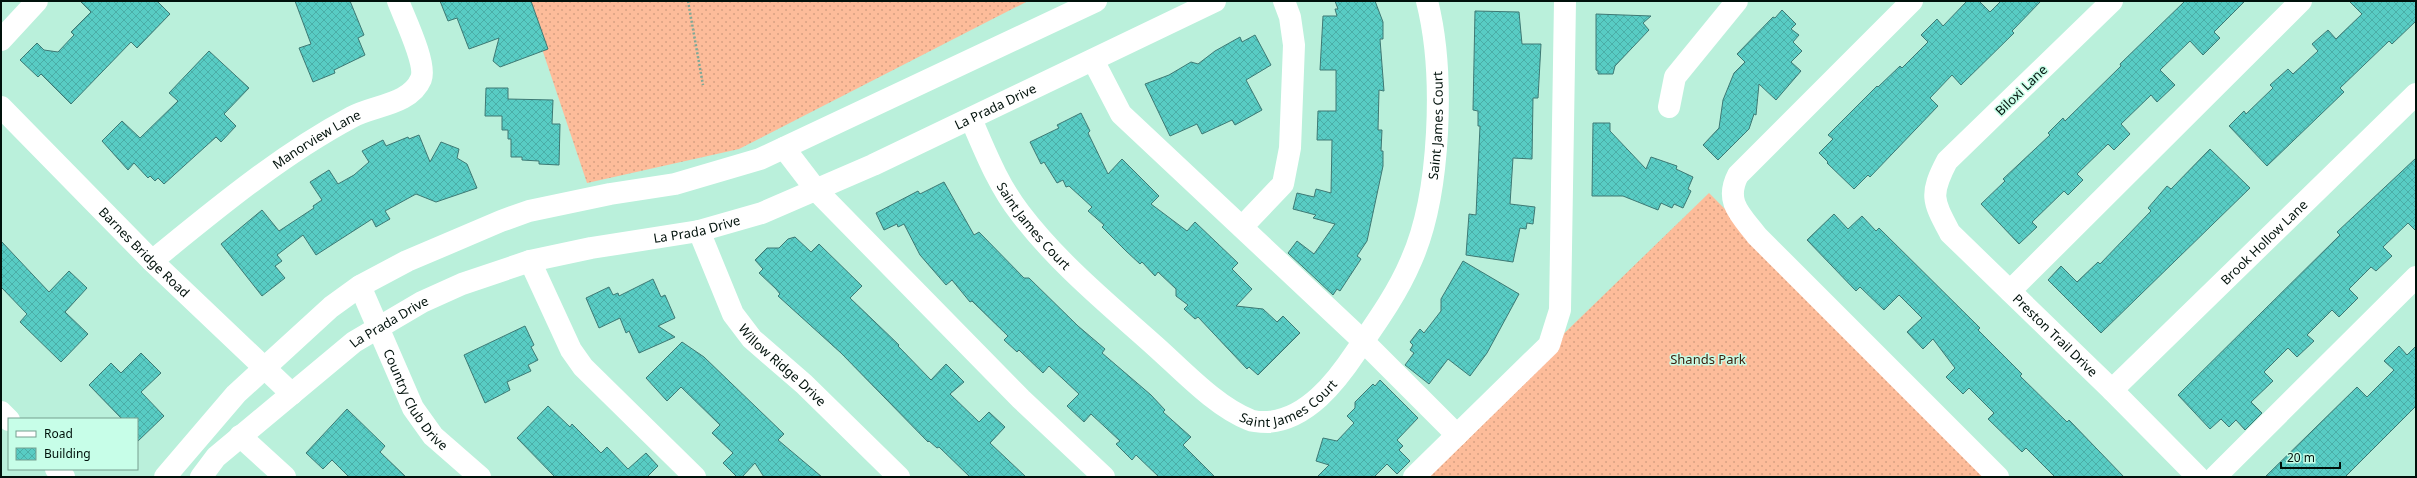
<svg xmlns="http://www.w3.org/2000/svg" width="2417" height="478" viewBox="0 0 2417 478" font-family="'Noto Sans',sans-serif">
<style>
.grass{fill:url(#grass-dots)}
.building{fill:url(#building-cross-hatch);stroke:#3e7974}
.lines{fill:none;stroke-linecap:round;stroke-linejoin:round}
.path{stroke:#7ea897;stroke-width:2.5;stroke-dasharray:2 2;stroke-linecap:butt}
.minor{stroke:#fff;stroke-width:22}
.major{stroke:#fff;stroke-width:22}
.labels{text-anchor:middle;stroke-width:3;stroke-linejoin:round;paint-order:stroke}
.street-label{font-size:13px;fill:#00110b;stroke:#c7fee8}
.park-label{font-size:13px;fill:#3e200f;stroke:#c7fee8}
</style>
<defs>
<pattern id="grass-dots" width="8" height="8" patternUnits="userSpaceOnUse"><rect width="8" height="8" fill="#fdbc9a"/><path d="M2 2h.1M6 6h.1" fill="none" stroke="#d7a183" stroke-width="1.8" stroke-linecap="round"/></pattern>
<pattern id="building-cross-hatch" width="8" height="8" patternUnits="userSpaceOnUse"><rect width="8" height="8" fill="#58ccc4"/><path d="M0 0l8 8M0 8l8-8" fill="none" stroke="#4baea7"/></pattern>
</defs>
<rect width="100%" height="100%" fill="#baf0db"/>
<g class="grass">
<path d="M526 1H1028L739 149 587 183Z"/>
<path d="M1709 193 1992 477H1423L1419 474Z"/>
</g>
<g class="building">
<path d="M80 1H157L170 14 137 48 131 42 71 104 41 74 38 77 20 60 37 43 44 50 58 52 74 35 71 32 91 12Z"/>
<path d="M295 1H350L364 35 358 38 365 55 334 70 335 73 313 82 299 48 311 44Z"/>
<path d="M440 1H531L548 49 500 67 493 61 499 38 469 49 457 18 448 21Z"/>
<path d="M1335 1H1375L1383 22V39H1380L1384 91 1379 90 1378 130H1382L1381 151H1383V166L1367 241 1357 256 1361 259 1340 291 1337 289 1333 295 1288 253 1297 241 1314 254 1335 224 1313 218 1316 215 1293 209 1297 193 1314 197 1316 189 1331 193 1332 140H1317L1318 111H1336V70H1320L1323 16H1337L1335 9H1338Z"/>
<path d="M1967 1H1979L1990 12 2001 1H2041L2012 31 2014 33 1961 85 1952 75 1930 98 1938 106 1870 177 1868 175 1854 189 1827 163 1828 162 1819 153 1833 139 1828 135 1877 86 1878 87 1900 66 1902 68 1928 42 1921 35 1937 19 1943 26Z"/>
<path d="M2185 1H2245L2214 32 2220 38 2203 55 2190 41 2160 70 2175 85 2157 102 2151 95 2121 124 2130 134 2114 150 2108 144 2077 174 2083 180 2068 195 2064 191 2032 222 2037 227 2019 244 1981 204 2005 181 2003 179 2050 135 2048 133 2063 118 2065 121 2121 66 2120 64Z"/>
<path d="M2349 1H2416V21L2392 44 2389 41 2340 88 2344 92 2267 166 2229 126 2244 111 2246 114 2273 88 2270 85 2288 69 2293 74 2318 51 2312 44 2328 30 2336 39 2362 14Z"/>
<path d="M1782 10 1796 24 1791 29 1799 35 1793 42 1802 51 1791 62 1801 71 1776 100 1759 84 1756 115 1754 114 1749 129 1718 160 1703 145 1719 128 1723 100 1734 73 1745 62 1737 54 1773 17 1775 18Z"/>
<path d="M1475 11 1519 12 1522 44H1541L1538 98H1533L1532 159 1513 158 1510 204 1535 207 1533 224 1527 223 1526 229 1520 228 1513 262 1466 255 1469 214 1476 215 1480 126H1478V111L1473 110Z"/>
<path d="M1596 14 1651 16 1643 23 1649 30 1615 66 1613 74H1598V71L1596 70Z"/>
<path d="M1255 35 1271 65 1246 80 1262 110 1235 125 1232 120 1202 134 1197 124 1170 136 1145 84 1169 75 1191 62 1198 64 1215 51 1240 37 1242 42Z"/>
<path d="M209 51 249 88 224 114 236 126 221 142 216 137 164 184 158 178 155 181 150 176 148 178 134 163 128 170 102 141 122 121 140 138 178 101 169 93Z"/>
<path d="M486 88H508V99L553 100 552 124H560L559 165 539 164V161L522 160V157H511V139H508V130H502V116H485Z"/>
<path d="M1081 113 1090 131 1088 133 1108 174 1122 159 1159 196 1151 204 1187 231 1195 222 1238 263 1232 269 1252 289 1236 306 1263 309 1277 322 1283 316 1300 333 1258 375 1249 367 1247 369 1198 317 1195 319 1184 309 1188 305 1176 296V289L1158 272 1155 276 1142 262 1140 264 1126 251 1102 227 1104 225 1088 211 1092 207 1069 186 1066 187 1063 180 1057 183 1044 162 1041 164 1030 142 1059 128 1057 125Z"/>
<path d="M1593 123H1610V131L1646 169 1651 157 1677 166 1676 169 1693 177 1688 189 1691 191 1683 208 1674 204 1672 208 1661 203 1658 210 1623 196H1592Z"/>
<path d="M419 135 430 162 441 142 459 149 457 158 467 164 477 188 436 202 416 194 385 211 390 219 376 227 372 219 316 255 303 235 277 255 282 261 275 266 285 278 262 296 221 244 262 210 279 231 314 208 313 206 322 200 310 182 329 170 338 184 354 175 369 162 362 151 383 140 386 146 408 137 409 139Z"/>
<path d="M2210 149 2250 188 2101 333 2048 280 2061 266 2077 282 2098 262 2100 264 2151 211 2148 208 2167 186 2171 189Z"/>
<path d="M2416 158V231L2408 223 2383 247 2392 256 2376 271 2371 267 2349 289 2358 298 2339 317 2332 310 2307 335 2314 341 2297 357 2288 348 2264 372 2273 381 2251 402 2262 413 2245 430 2236 420 2229 427 2221 419 2210 429 2178 395 2340 235 2337 232Z"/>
<path d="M944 182 974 235 979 232 1024 278H1029L1078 326 1105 349 1102 353 1151 395 1165 410 1163 412 1191 437 1183 445 1215 477H1159L1136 455 1132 460 1116 444 1120 441 1091 414 1084 422 1067 406 1079 394 1049 366 1043 373 1019 350 1017 352 1004 340 1008 336 972 301 970 302 952 280 946 285 920 255 904 224 898 227 897 224 884 230 876 213 918 191 920 194Z"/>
<path d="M1834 214 1848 229 1862 216 1876 231 1879 228 1980 328 1978 330 2022 374 2020 376 2067 422 2069 420 2124 477H2055L2026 448 2022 452 1988 419 1994 413 1969 388 1963 394 1946 377 1955 368 1933 339 1923 349 1907 332 1922 318 1899 295 1884 310 1860 287 1856 291 1807 240Z"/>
<path d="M795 237 811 252 819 244 862 286 850 298 899 345 898 346 931 380 946 364 964 382 950 394 979 422 989 412 1005 427 990 443 1026 477H970L939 447 937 448 929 441 928 442 841 353 778 296 780 294 776 289 759 273 763 269 755 260 767 248H779L788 239Z"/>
<path d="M1 241 49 292 69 271 87 288 65 312 88 334 61 362 20 322 27 314 1 287Z"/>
<path d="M1463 261 1519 294 1487 353 1470 376 1448 359 1429 384 1405 365 1414 353 1410 350 1413 345 1410 342 1420 329 1424 333 1441 311V299Z"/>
<path d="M653 279 661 297 665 295 675 318 658 326 675 337 639 353 629 331 626 333 620 318 599 328 586 298 609 287 613 295 618 293 619 296Z"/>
<path d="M525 326 534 345 531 347 538 360 528 365 531 371 507 382 510 390 485 403 464 355Z"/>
<path d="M682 342 704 357 784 434 778 440 822 477H764L755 463 742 477H737L723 463 733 453 712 433 720 425 681 387 667 401 646 378Z"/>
<path d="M2399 346 2407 355 2416 346V406L2345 477H2265L2357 387 2367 397 2394 370 2384 361Z"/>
<path d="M141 353 161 373 141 392 164 416 137 442V419H122L89 385 111 363 121 373Z"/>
<path d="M1380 380 1418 418 1397 440 1403 446 1399 450 1410 461 1397 474 1387 464 1374 477H1317L1329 465 1316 461 1323 438 1337 441 1354 423 1347 416 1355 408V402L1373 384 1375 386Z"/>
<path d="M548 406 570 427 572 424 601 453 607 447 628 469 646 453 658 466 647 477H555L517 438Z"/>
<path d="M347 409 385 446 380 452 406 477H349L332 460 323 469 306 453Z"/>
</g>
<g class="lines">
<path class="path" d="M688 1 703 85"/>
<g class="minor">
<path d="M1912 1 1738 175C1724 202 1741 215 1757 236L1998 477"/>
<path id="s1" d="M2112 1 1947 161C1929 195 1933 201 1950 233L2112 390 2198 477"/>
<path d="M1 40 37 1"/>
<path d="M1093 60 1121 114 1363 341 1457 435"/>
<path id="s2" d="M1 107 152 261 292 394"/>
<path d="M1669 107 1675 77 1737 1"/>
<path id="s3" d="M971 119C985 151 998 185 1020 213 1058 263 1108 304 1155 346 1182 370 1216 407 1250 420 1254 422 1263 422 1268 422 1307 419 1336 382 1356 352 1376 323 1397 294 1411 261 1441 194 1445 72 1427 1"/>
<path d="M817 191 1021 399 1104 477"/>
<path d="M1242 227 1283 184 1290 148 1294 45 1290 17 1284 1"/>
<path id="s4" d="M699 231 733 314 752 339 804 384 899 477"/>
<path id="s5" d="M152 261C216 209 279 156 352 117 374 105 410 105 421 79 427 64 404 17 398 1"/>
<path d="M530 261 571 350 583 367 695 477"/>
<path id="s6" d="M360 286 413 408 433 436 480 477"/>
<path d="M2010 291 2301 1"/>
<path id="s7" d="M2112 390 2416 94"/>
<path d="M1 412 9 420"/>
<path d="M240 436 285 477"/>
<path d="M56 469 64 477"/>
<path d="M1414 477 1549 345 1560 310 1565 1"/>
<path d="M2215 477 2416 277"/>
</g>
<g class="major">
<path d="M784 148 817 191"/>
<path d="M165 477 236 394 331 307 360 286 407 261 501 221 529 211 610 194 675 184 760 159 1096 1"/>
<path id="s8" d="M201 477 216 457 354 342 422 302 462 284 530 261 591 248 699 231 762 213 873 165 1215 1"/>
</g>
</g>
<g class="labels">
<g class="street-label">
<text transform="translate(2021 90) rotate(-44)" y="5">Biloxi Lane</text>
<text dy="5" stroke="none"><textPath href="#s8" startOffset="893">La Prada Drive</textPath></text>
<text dy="5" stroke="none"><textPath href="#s3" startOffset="797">Saint James Court</textPath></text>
<text dy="5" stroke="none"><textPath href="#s5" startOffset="205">Manorview Lane</textPath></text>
<text dy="5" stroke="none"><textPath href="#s3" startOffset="125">Saint James Court</textPath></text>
<text dy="5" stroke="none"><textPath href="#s8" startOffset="569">La Prada Drive</textPath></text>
<text dy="5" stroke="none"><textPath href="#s7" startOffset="212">Brook Hollow Lane</textPath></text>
<text dy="5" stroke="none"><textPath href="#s2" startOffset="204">Barnes Bridge Road</textPath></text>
<text dy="5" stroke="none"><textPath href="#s8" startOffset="245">La Prada Drive</textPath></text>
<text dy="5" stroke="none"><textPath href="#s1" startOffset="454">Preston Trail Drive</textPath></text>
<text dy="5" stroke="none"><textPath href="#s4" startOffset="161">Willow Ridge Drive</textPath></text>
<text dy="5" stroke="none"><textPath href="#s3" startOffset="461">Saint James Court</textPath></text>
<text dy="5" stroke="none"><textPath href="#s6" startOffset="127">Country Club Drive</textPath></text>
</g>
<g class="park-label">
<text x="1708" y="364">Shands Park</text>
</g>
</g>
<rect width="2417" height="478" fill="none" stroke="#00110b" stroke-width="4"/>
<rect x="8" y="418" width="130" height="52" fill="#c7fee8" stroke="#779f90"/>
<rect x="16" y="431" width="20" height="6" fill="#ffffff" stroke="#779f90"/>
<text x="44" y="438" font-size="12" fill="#00110b">Road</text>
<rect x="16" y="448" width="20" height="12" fill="url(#building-cross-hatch)" stroke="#779f90"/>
<text x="44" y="458" font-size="12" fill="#00110b">Building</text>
<path d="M2281 462v6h59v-6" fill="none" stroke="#00110b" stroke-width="2"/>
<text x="2287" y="462" font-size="12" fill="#00110b" stroke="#c7fee8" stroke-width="3" paint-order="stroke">20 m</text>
</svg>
